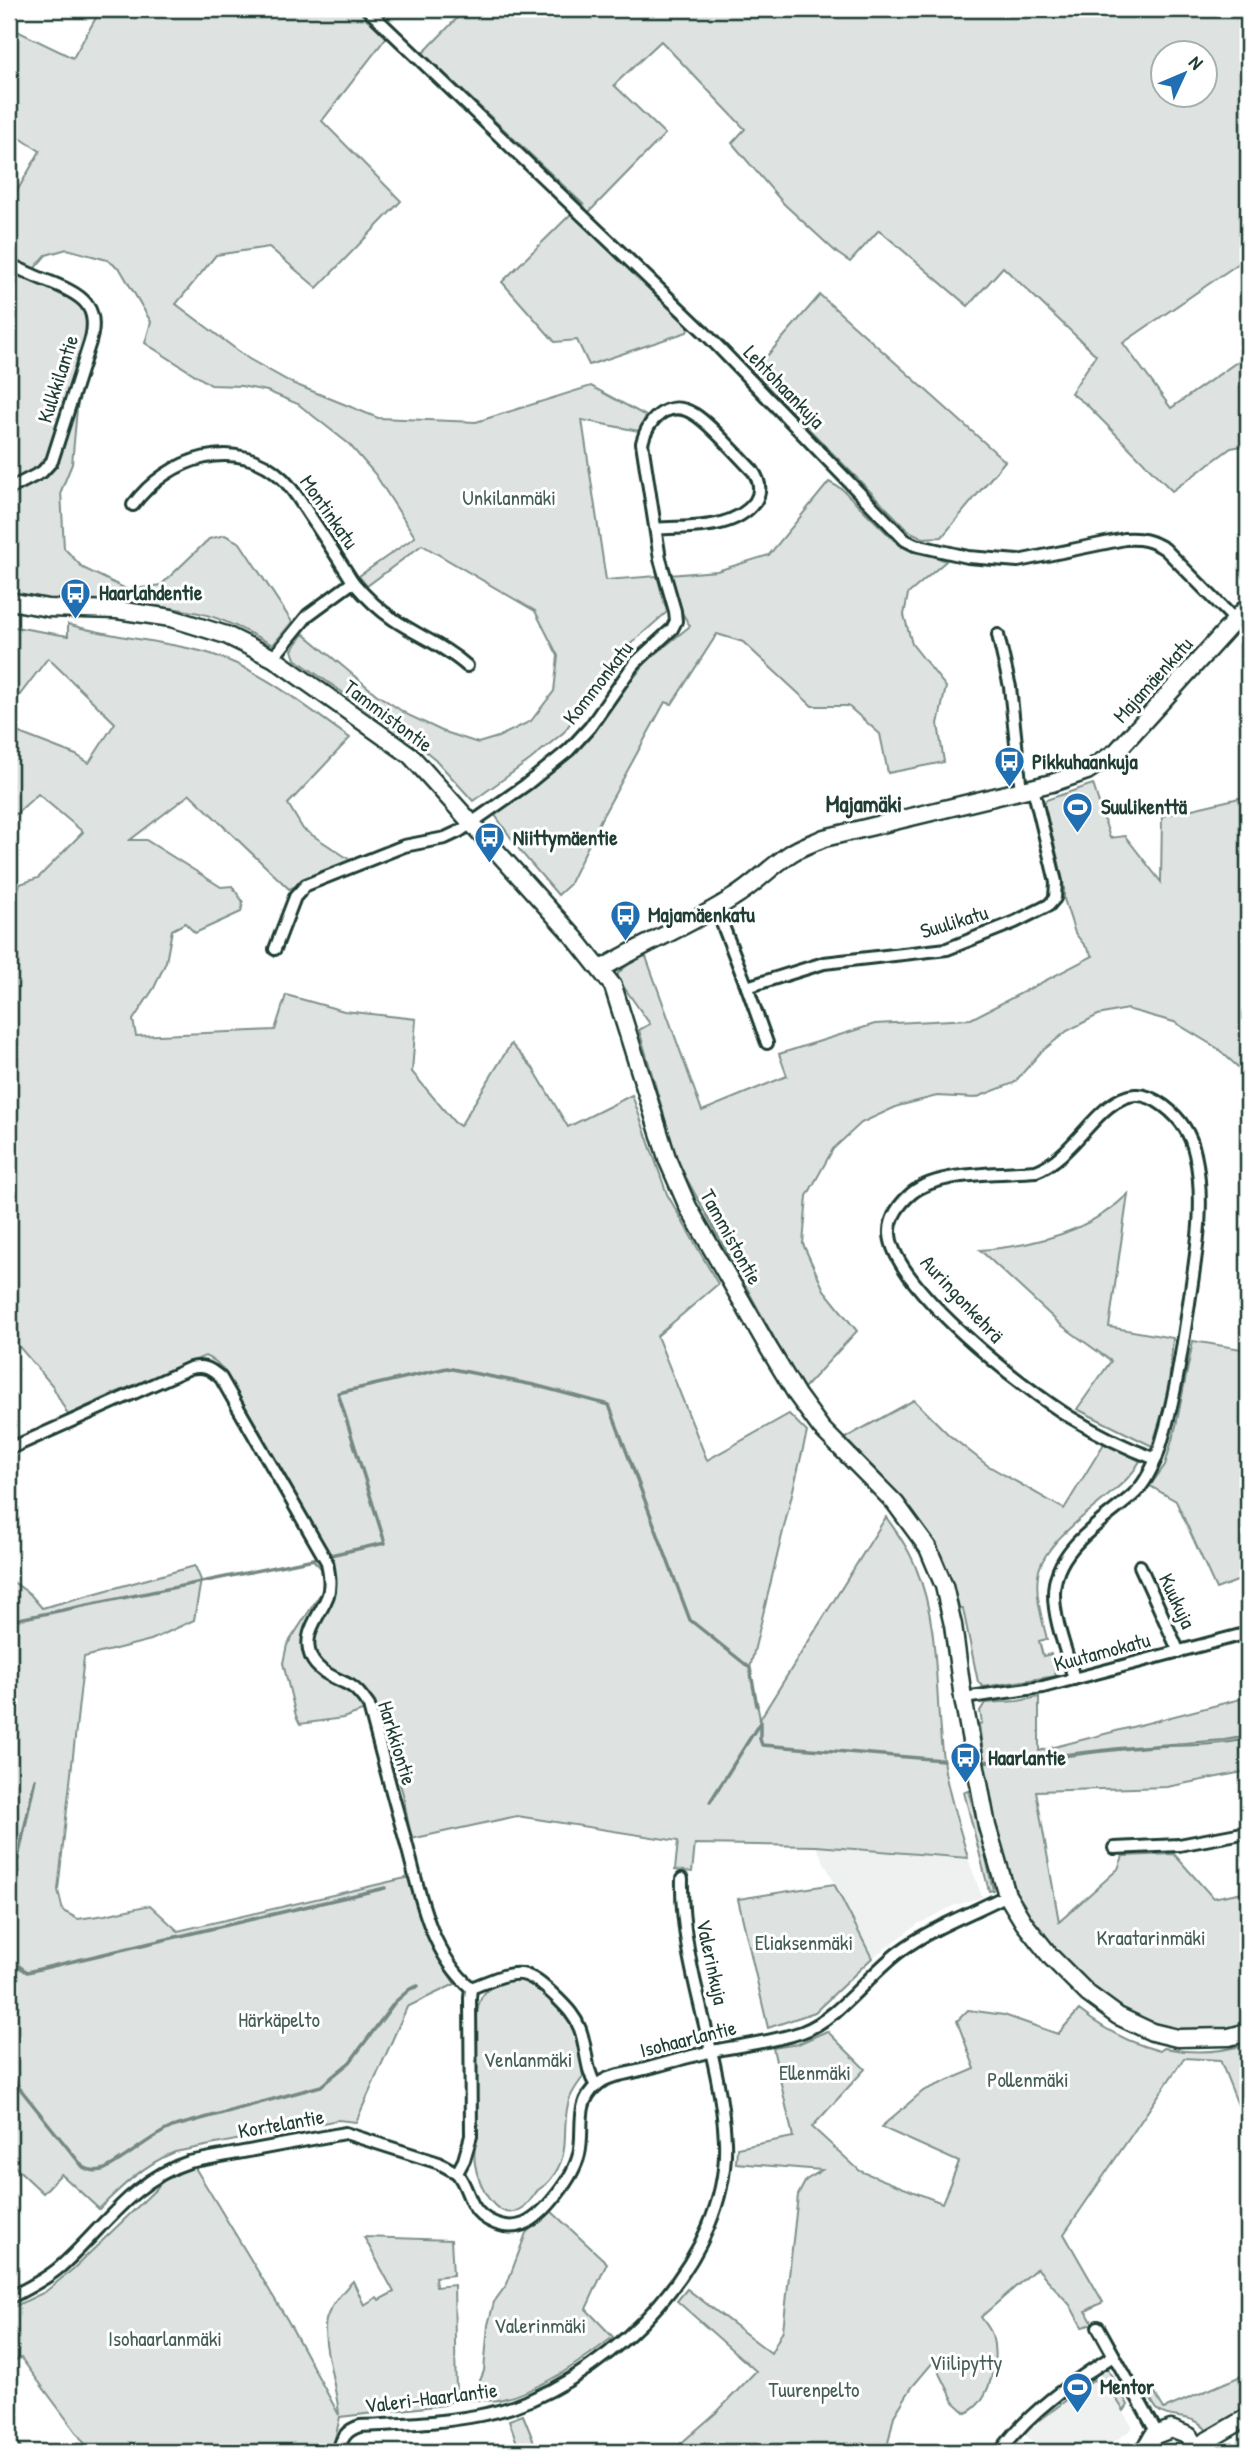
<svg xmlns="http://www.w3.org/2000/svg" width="1257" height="2461" viewBox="0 0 1257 2461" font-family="'Patrick Hand',sans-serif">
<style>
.built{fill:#eef1f0}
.green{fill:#dee3e2;stroke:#7e908b;stroke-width:2;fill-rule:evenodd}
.water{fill:#afbab7;stroke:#758883;stroke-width:2}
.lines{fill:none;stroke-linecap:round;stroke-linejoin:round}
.stream{stroke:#758883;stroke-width:3.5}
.street-casing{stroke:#1f3d34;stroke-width:16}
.secondary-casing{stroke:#1f3d34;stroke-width:21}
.street{stroke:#fff;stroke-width:10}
.secondary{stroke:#fff;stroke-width:16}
.labels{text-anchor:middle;stroke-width:6;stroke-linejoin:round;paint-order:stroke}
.street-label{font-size:21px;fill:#1f3d34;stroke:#fff}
.park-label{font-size:21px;fill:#455e57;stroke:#fff}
.poi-label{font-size:21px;font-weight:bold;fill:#1f3d34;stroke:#fff;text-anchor:start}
.neighbourhood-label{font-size:23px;font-weight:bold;fill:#1f3d34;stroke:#fff}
</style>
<rect width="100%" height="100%" fill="#fff"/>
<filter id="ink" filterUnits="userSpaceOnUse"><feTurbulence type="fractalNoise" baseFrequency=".0143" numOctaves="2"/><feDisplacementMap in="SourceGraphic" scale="14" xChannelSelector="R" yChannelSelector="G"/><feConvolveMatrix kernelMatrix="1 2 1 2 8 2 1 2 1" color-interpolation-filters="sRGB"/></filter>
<g filter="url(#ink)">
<g class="built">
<path d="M816 1846 968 1858 982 1897 953 1906 918 1924 872 1958Z"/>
<path d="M1093 2380 1106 2383 1133 2428 1100 2452H1042L1025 2434 1045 2415Z"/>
</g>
<g class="green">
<path d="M101 9H361L388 35 322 121 401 201 317 288 269 247 216 255 176 304 249 359 292 383 378 418 476 422 591 386 646 416 639 431 582 420 606 580 657 576 667 612 617 656 564 732 530 760 473 801 435 759 423 749 295 659 292 650 304 634 376 694 408 715 442 731 478 743 498 737 531 721 554 691 558 656 535 611 422 545 367 586 359 576 415 537 375 474 349 444 298 404 267 391 241 386 211 385 145 343 151 322 120 269 107 260 67 249 46 255 34 269 9 259V205L40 151 9 131V27L73 58Z"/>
<path d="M466 9H1248V257L1123 343 1171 408 1247 355 1248 445 1231 448 1172 491 1087 405 1071 393 1096 355 1003 267 968 306 879 230 850 262 837 253 784 204 732 143 745 129 661 41 614 85 665 134 588 213 583 204 423 53ZM1204 52V94H1162V52Z"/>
<path d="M573 212 689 327 687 332 589 365 577 340 555 342 502 282Z"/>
<path d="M9 271C31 280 88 294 87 324 86 342 78 361 73 378L79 387 72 464 61 491 64 548 83 568 128 590 161 585 209 539 225 535 240 543 292 622 273 645C250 633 225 619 199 613 139 600 77 605 16 598L9 589Z"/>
<path d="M820 295 1005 461 942 537 923 538 909 531 751 370 767 356Z"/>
<path d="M829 482 842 489 901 547 905 545 946 561 908 594 904 615 912 644 946 687 938 724 944 762 888 773 880 734 848 706H812L743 642 717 634 672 704 665 702 601 819 569 885 558 895 521 852 495 815 537 785 573 754 648 660 690 626 678 606 670 575 717 571 769 555Z"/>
<path d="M68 624C115 639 164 640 211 654 262 670 307 708 350 738L288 804 303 829 355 863 289 889 190 794 130 840H146L221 887 232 886 243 902 241 912 195 933 185 923 172 930 166 962 154 988 133 1020 136 1036 275 1030 286 995 344 1011 416 1019 412 1072 454 1122 460 1126 511 1044 533 1068 568 1127 632 1095 667 1194 718 1284 657 1336 707 1460 789 1414 807 1432 750 1668 760 1719 886 1517C897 1533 909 1549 916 1568 941 1627 934 1696 943 1759 947 1792 959 1825 968 1858L816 1846 695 1844 692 1872 675 1870 678 1841 517 1816 411 1839 403 1794 376 1706 343 1718 300 1724 296 1716 283 1663 287 1645 323 1590V1570L312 1559 330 1555 223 1369 215 1361 205 1356 115 1393 68 1415 52 1385 9 1335V916L20 884 38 878 83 832 38 794 9 820V729L76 755 89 763 115 723 48 658 9 709V626L68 636Z"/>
<path d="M1093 784 1110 838 1125 836 1161 882 1162 816 1248 796V1076L1217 1048 1174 1022 1127 1009 1098 1015 1067 1031 1041 1052 1014 1083 975 1098 937 1096 898 1106 861 1123 833 1149 807 1196 803 1244 824 1290 857 1331 804 1388 778 1345 678 1163 639 1030 650 1024 618 979V973L630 963 645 954 702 1111 787 1076 779 1054 875 1024 971 1019 1093 956 1075 933 1064 899V887L1059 863 1044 804 1046 800Z"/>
<path d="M1128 1194 1109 1327 1173 1338 1168 1395 1152 1446 1077 1409 1111 1361 1061 1325 980 1250C1034 1246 1089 1232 1128 1194Z"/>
<path d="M1193 1341 1248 1350V1577L1216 1589 1176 1501 1150 1486 1165 1465 1176 1426Z"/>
<path d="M914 1400 949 1435 987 1465 1064 1509 1105 1442 1140 1461C1131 1478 1118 1487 1104 1499 1083 1517 1042 1546 1038 1575 1035 1596 1042 1619 1047 1639L1039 1641 1043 1656 1051 1654 1056 1676 983 1687 978 1682 963 1609H959C950 1583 942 1556 927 1533 906 1498 873 1468 845 1438Z"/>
<path d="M195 1566 201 1580 194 1620 151 1640 84 1657 58 1890 63 1911 78 1919 105 1915 150 1905 178 1931 410 1877C419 1923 429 1945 455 1984L407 2007 356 2122 338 2120 175 2152C145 2164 122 2186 99 2209L61 2174 43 2193 9 2161V1579L30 1594 42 1608Z"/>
<path d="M1039 1697V1751L1248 1697V1771L1167 1787 1036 1791 1059 1922 1118 1869 1123 1856 1174 1854 1213 1898 1248 1891V2024C1192 2045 1131 2025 1086 1987 1075 1977 1065 1962 1055 1950 1043 1936 1029 1920 1021 1903 994 1850 987 1782 979 1724L982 1723 980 1711 985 1703 1018 1701Z"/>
<path d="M968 1791 978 1822 993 1890 989 1891 964 1792Z"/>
<path d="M834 1884 872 1958 815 2012 768 2028 738 1899Z"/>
<path d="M521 1979C532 1983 539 1991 548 1998 578 2027 578 2037 583 2077 577 2085 570 2094 568 2104 561 2133 572 2154 550 2180 547 2184 542 2187 538 2190 533 2196 530 2202 524 2207 497 2227 478 2185 475 2164 473 2154 476 2142 476 2132 476 2105 469 2014 483 1995 491 1984 508 1979 521 1979Z"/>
<path d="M968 2010 1004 2015 1058 2034 1079 2010C1104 2030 1129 2043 1160 2051L1164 2048C1193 2054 1219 2053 1248 2044V2130L1220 2060 1184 2058 1064 2234 1103 2302 1086 2311 1093 2324 1082 2327 1070 2305 1037 2268 981 2317C985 2323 990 2328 992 2335 999 2359 991 2402 966 2413L954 2402 934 2361 912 2387 894 2416 886 2452H671L718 2411 756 2371 677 2301 687 2289 771 2353 783 2330 798 2195 806 2180 822 2170 736 2163 737 2148 793 2137 773 2048 798 2044 827 2031 865 2069 812 2127 860 2171 942 2203 959 2162 881 2127 923 2091 975 2069 957 2021Z"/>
<path d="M194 2166 288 2321 339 2415C338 2391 319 2336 327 2317 332 2303 343 2291 353 2281L364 2305 377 2297 379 2300 394 2292 364 2237 451 2240 453 2275 435 2277 436 2287 454 2285 456 2399 444 2405 340 2417 332 2452H91L21 2358 9 2363V2309L45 2292 73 2269 156 2189 166 2176Z"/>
<path d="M550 2210 607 2263 586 2309 613 2337C579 2363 542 2390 499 2400 491 2402 481 2399 472 2400L484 2371 488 2325 494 2302 507 2284 526 2233Z"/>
<path d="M1107 2368 1128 2405 1124 2411 1106 2383 1093 2380 1040 2420 1038 2417C1054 2403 1086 2372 1107 2368Z"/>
<path d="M1248 2373V2407L1207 2431C1194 2412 1172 2421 1159 2411 1154 2407 1152 2400 1149 2396L1154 2392 1164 2409Z"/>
<path d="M523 2415 538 2452H520L509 2420Z"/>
</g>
<path class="water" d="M1248 1736V1739C1216 1746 1183 1745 1150 1747 1111 1750 1071 1756 1031 1760L1030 1758 1118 1748 1224 1740Z"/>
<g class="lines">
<g class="stream">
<path d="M330 1555 385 1543 338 1393 447 1368 534 1385 609 1405 690 1620 750 1668 757 1706"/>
<path d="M9 1621 314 1559"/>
<path d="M760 1720V1739L762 1745 943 1760"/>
<path d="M983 1761 1011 1764 1021 1760"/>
<path d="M710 1802 759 1724"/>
<path d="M9 1882 18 1880 17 1863 35 1779"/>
<path d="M9 1959 27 1972 385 1888"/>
<path d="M9 2075 83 2167C90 2171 97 2172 105 2169 128 2157 148 2138 172 2127L321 2086 350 2062 395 2002 410 1989 418 1986"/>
</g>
<defs>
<g id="street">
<path d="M367 9 704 332 905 540 915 545 968 557 1018 561 1125 539C1141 538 1151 540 1165 549L1235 620"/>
<path d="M9 264C22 270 36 277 50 282 80 294 101 305 90 342L52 461 42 472 9 489"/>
<path d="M133 505C167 458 237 434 283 479 295 491 303 506 312 519 326 540 340 561 353 582L308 615 273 658"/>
<path d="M353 582C365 596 378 609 393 619 418 636 445 646 467 666"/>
<path d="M998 635 1010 687 1021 791"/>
<path d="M716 908 747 987 824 963 947 949 1015 922 1049 905 1055 898 1056 882 1033 788"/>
<path d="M275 949 295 897 306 885 404 846 445 838 460 831 527 784 569 750 590 727 634 664 672 629 676 621 675 611 660 559 642 443C648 419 669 398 694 414 711 424 738 456 753 471 760 481 762 491 755 502 733 531 689 526 656 529"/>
<path d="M747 987 767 1043"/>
<path d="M9 1449 190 1368C204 1365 210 1368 221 1378L327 1562C329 1573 331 1584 328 1595 321 1615 301 1633 311 1657 318 1673 337 1678 351 1686 359 1691 364 1699 369 1706 381 1752 393 1797 406 1842 420 1894 429 1951 471 1988 516 1971 521 1963 558 1999 567 2008 575 2016 580 2029 587 2048 585 2068 596 2086"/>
<path d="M1140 1566 1179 1652"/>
<path d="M1074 1679C1067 1652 1054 1622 1054 1594 1054 1548 1103 1522 1133 1495 1144 1485 1150 1472 1156 1459 1126 1448 1098 1434 1070 1417 1026 1390 893 1287 890 1234 889 1218 900 1203 912 1193 939 1171 1001 1174 1036 1171 1076 1156 1098 1098 1135 1095 1146 1094 1156 1100 1164 1106 1180 1118 1191 1134 1195 1154 1206 1202 1196 1255 1189 1303 1181 1356 1174 1408 1156 1459"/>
<path d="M963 1698 1043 1687 1248 1633"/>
<path d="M1114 1848 1179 1845 1248 1832"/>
<path d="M457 2173C465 2183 467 2194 473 2205 483 2222 506 2231 524 2224 545 2215 574 2176 579 2154 585 2129 574 2104 597 2085 608 2075 627 2074 641 2070 665 2064 689 2056 713 2051 742 2045 773 2042 802 2032 838 2019 868 1975 899 1952 932 1927 971 1914 1007 1895"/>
<path d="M9 2298C26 2289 45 2280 60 2267 102 2230 132 2180 189 2162L345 2133 439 2163 457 2173 464 2160 471 2136 470 1998 471 1988"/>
<path d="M1098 2327 1157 2433"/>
<path d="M9 2441 15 2452"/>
<path d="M338 2452C341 2439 346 2430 360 2426 408 2424 466 2422 512 2407 616 2371 730 2257 725 2141 721 2052 680 1968 682 1879"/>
<path d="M1000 2452C1029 2411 1071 2383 1113 2356"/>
</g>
<g id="secondary">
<path d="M9 601 48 608 117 610 171 618 226 635 273 658 410 755 574 937 613 986 668 1161 688 1207 768 1347 797 1395 821 1428 895 1503 928 1548 944 1586 953 1625 963 1698 987 1826 1007 1895 1024 1923 1051 1957 1088 1994 1118 2016 1152 2032 1177 2038 1229 2037 1248 2032"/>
<path d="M601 969C644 943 691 925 734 897 754 885 770 867 790 854 800 847 813 843 824 838L1052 783 1087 771 1116 752 1248 606"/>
<path d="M1196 2447 1248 2417"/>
<path d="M1144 2452 1153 2436 1171 2429 1189 2436 1198 2452"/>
</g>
</defs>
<use href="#street" class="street-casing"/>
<use href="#secondary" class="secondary-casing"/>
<use href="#street" class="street"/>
<use href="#secondary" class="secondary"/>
</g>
</g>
<defs>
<symbol id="bus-pin" viewBox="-11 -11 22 30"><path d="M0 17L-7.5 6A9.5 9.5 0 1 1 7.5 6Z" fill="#1f6fb2" stroke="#fff"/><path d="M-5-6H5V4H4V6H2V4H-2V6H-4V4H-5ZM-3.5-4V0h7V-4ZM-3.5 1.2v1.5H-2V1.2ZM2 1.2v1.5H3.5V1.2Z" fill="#fff"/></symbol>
<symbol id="stadium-pin" viewBox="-11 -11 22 30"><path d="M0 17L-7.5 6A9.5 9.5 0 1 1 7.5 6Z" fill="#1f6fb2" stroke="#fff"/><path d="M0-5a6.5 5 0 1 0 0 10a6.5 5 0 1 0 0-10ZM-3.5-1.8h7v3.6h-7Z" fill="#fff"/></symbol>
</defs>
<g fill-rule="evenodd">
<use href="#bus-pin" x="58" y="576" width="35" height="47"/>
<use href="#bus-pin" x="992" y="744" width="35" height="47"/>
<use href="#stadium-pin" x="1060" y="790" width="35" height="47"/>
<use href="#bus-pin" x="472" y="820" width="35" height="47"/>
<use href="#bus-pin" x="608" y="898" width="35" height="47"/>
<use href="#bus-pin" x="948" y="1740" width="35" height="47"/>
<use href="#stadium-pin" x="1060" y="2370" width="35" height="47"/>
</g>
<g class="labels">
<g class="street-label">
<text transform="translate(58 379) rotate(-72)" y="7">Kulkkilantie</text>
<text transform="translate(784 387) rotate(46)" y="7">Lehtohaankuja</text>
<text transform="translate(329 512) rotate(55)" y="7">Montinkatu</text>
<text transform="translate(1153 680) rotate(-48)" y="7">Majamäenkatu</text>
<text transform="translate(598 683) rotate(-52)" y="7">Kommonkatu</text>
<text transform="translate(388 716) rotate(37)" y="7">Tammistontie</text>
<text transform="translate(954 922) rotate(-17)" y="7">Suulikatu</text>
<text transform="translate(731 1237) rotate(61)" y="7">Tammistontie</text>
<text transform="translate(962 1299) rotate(47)" y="7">Auringonkehrä</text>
<text transform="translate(1177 1601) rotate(65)" y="7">Kuukuja</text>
<text transform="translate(1102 1652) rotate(-15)" y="7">Kuutamokatu</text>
<text transform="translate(397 1743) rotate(73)" y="7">Harkkiontie</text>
<text transform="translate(712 1962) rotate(78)" y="7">Valerinkuja</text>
<text transform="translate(688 2039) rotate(-14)" y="7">Isohaarlantie</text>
<text transform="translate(281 2124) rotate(-10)" y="7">Kortelantie</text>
<text transform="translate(431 2398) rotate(-7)" y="7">Valeri-Haarlantie</text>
</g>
<g class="park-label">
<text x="509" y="505">Unkilanmäki</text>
<text x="1151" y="1945">Kraatarinmäki</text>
<text x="804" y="1950">Eliaksenmäki</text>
<text x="279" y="2027">Härkäpelto</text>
<text x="528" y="2067">Venlanmäki</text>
<text x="815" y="2080">Ellenmäki</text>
<text x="1028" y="2087">Pollenmäki</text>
<text x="540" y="2333">Valerinmäki</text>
<text x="165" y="2346">Isohaarlanmäki</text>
<text x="966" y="2370">Viilipytty</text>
<text x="814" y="2397">Tuurenpelto</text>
</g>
<g class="poi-label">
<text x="99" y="600">Haarlahdentie</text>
<text x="1032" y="769">Pikkuhaankuja</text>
<text x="1101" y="814">Suulikenttä</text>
<text x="513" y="845">Niittymäentie</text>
<text x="648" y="922">Majamäenkatu</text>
<text x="988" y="1765">Haarlantie</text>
<text x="1100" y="2394">Mentor</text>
</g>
<g class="neighbourhood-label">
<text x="864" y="812">Majamäki</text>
</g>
</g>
<rect width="1257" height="2461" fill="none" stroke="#fff" stroke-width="35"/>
<rect x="18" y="18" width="1222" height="2426" fill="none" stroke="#1f3d34" stroke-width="2.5" filter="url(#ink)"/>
<g transform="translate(1184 74) rotate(46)"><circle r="33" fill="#ffffff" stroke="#a5b1ae" stroke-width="2"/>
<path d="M0-5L12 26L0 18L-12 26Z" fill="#1f6fb2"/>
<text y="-10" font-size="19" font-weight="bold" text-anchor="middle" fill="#1f3d34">N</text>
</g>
</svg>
